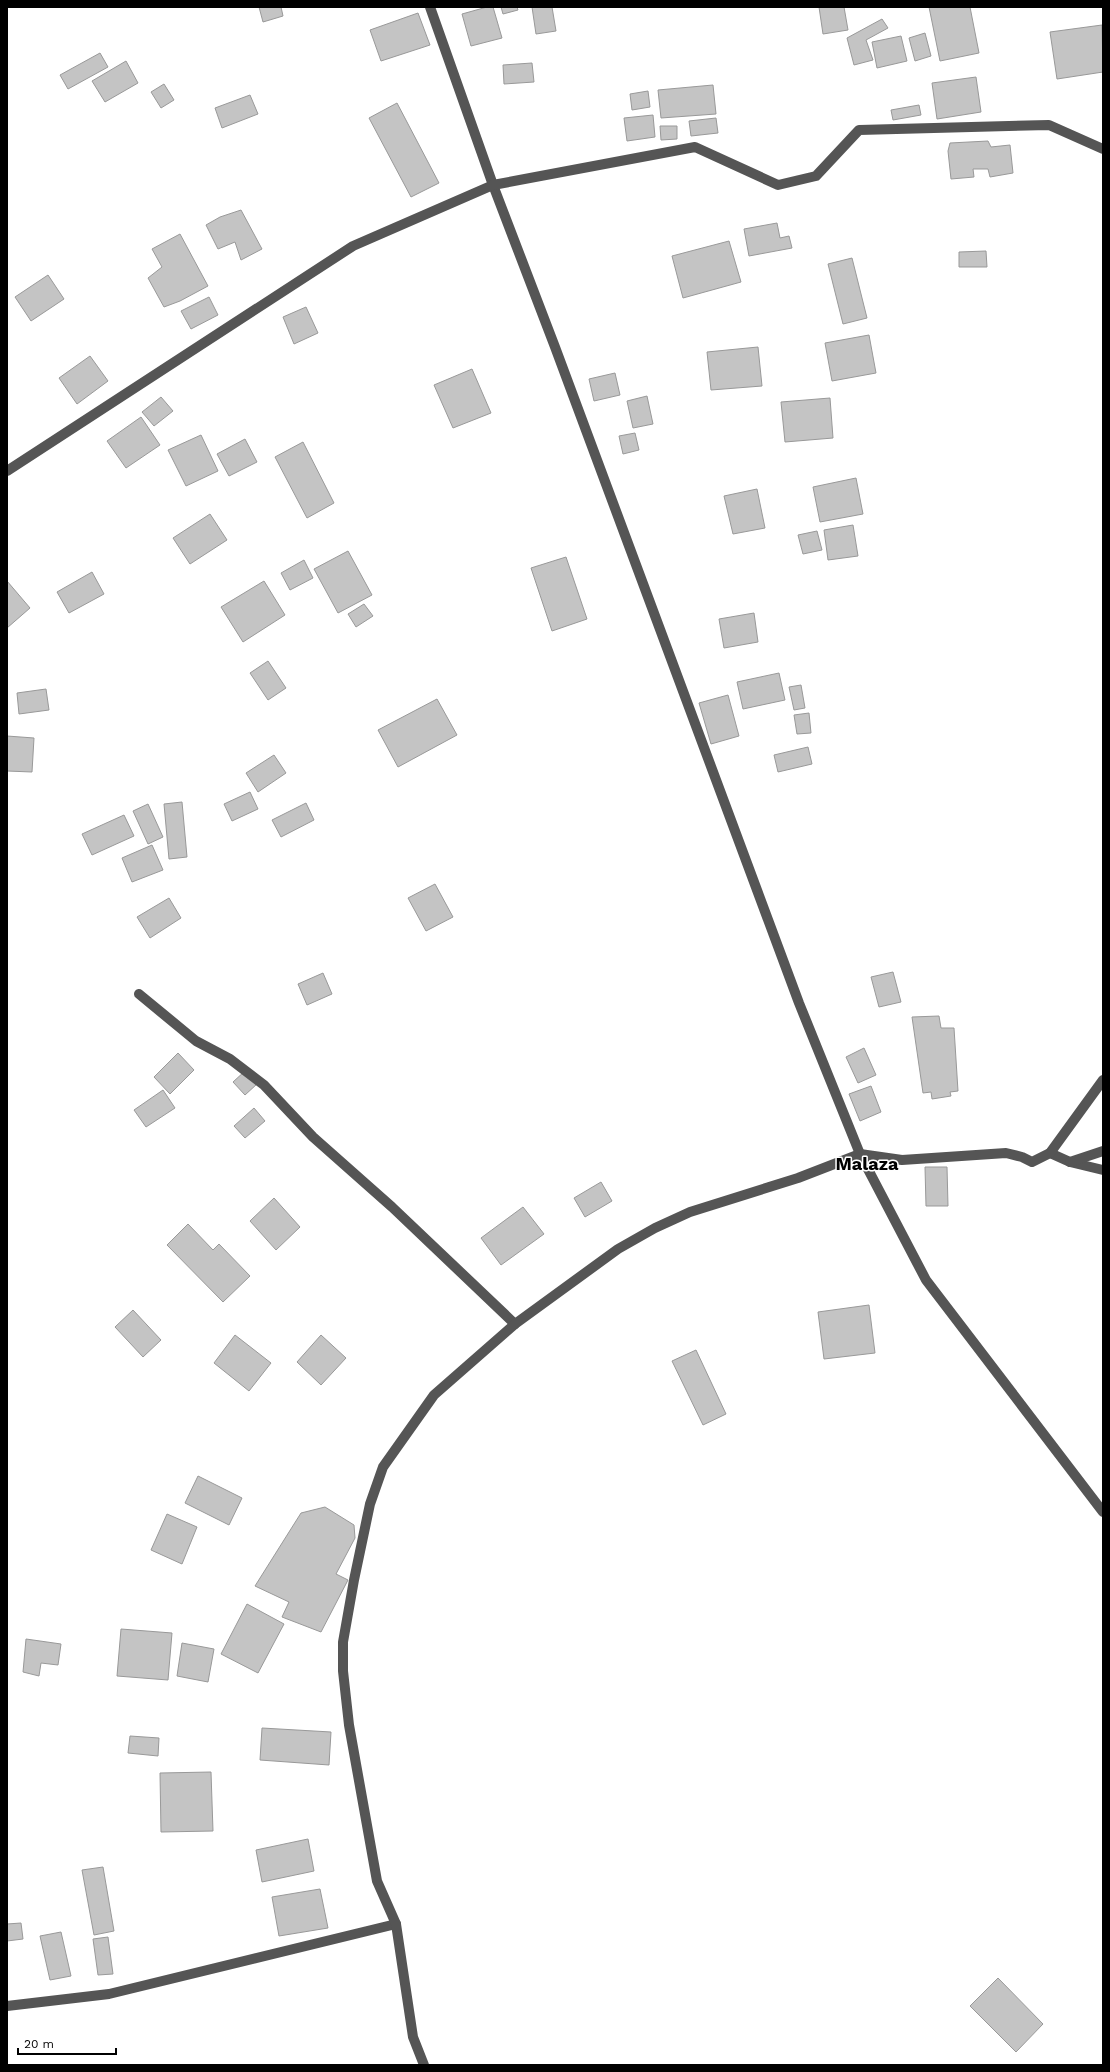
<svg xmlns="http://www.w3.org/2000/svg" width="1110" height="2072" viewBox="0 0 1110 2072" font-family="'Work Sans',sans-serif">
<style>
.building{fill:#c4c4c4;stroke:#999}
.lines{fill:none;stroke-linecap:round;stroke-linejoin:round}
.minor{stroke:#555;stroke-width:10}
.labels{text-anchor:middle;stroke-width:3;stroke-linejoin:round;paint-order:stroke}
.district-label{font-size:18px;font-weight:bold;fill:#000;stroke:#fff}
</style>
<rect width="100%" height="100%" fill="#fff"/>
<g class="building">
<path d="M259 7H281L283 16 263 22Z"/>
<path d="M487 7H493L502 38 471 46 462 14Z"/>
<path d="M501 7H517L518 10 503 14Z"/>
<path d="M532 7H552L556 31 536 34Z"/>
<path d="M819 7H844L848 30 823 34Z"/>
<path d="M929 7H970L979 53 940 61Z"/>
<path d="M418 13 430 45 381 61 370 30Z"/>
<path d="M882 19 888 28 866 40 873 60 854 65 847 38Z"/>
<path d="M1102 25 1103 72 1057 79 1050 32Z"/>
<path d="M925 33 931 56 915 61 909 38Z"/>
<path d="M901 36 907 61 877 68 872 42Z"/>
<path d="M100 53 108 67 68 89 60 75Z"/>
<path d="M126 61 138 83 105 102 92 81Z"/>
<path d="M532 63 534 82 504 84 503 65Z"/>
<path d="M976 77 981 112 937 119 932 83Z"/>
<path d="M164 84 174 100 161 108 151 92Z"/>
<path d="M713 85 716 114 661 118 658 90Z"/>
<path d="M648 91 650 107 632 110 630 94Z"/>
<path d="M250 95 258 114 222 128 215 108Z"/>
<path d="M397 103 439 183 411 197 369 118Z"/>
<path d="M919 105 921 115 893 120 891 110Z"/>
<path d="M653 115 655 137 627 141 624 118Z"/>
<path d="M716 118 718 133 691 136 689 121Z"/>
<path d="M660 126H677V139L661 140Z"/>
<path d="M988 141 991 147 1010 145 1013 173 990 177 988 169H973L974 177 951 179 948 151 950 143Z"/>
<path d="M241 210 262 249 241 260 235 242 218 249 206 225 220 217Z"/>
<path d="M777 223 780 238 789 236 792 248 749 256 744 229Z"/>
<path d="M180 234 208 286 180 301 164 307 148 278 162 267 152 249Z"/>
<path d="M729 241 741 282 683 298 672 256Z"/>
<path d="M986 251 987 267H959V252Z"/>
<path d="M852 258 867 318 843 324 828 264Z"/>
<path d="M48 275 64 299 31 321 15 297Z"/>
<path d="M209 297 218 315 191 329 181 311Z"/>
<path d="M306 307 318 333 294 344 283 317Z"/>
<path d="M869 335 876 373 832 381 825 343Z"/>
<path d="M758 347 762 386 711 390 707 352Z"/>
<path d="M90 356 108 381 77 404 59 378Z"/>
<path d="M472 369 491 413 453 428 434 385Z"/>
<path d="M615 373 620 395 594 401 589 379Z"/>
<path d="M647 396 653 424 633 428 627 401Z"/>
<path d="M161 397 173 411 154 426 142 412Z"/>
<path d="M830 398 833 438 785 442 781 402Z"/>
<path d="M141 417 160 445 126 468 107 441Z"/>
<path d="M635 433 639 450 623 454 619 436Z"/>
<path d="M201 435 218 471 186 486 168 450Z"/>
<path d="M245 439 257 462 229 476 217 454Z"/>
<path d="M303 442 334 503 307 518 275 457Z"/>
<path d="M856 478 863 514 820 522 813 487Z"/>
<path d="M757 489 765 528 733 534 724 496Z"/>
<path d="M210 514 227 540 190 564 173 538Z"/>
<path d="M853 525 858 556 828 560 824 530Z"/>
<path d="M817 531 822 550 803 554 798 535Z"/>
<path d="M348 551 372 595 338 613 314 569Z"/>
<path d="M566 557 587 619 552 631 531 568Z"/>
<path d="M304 560 313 578 290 590 281 573Z"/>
<path d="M92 572 104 594 69 613 57 592Z"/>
<path d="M7 581 30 608 7 628Z"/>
<path d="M264 581 285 615 243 642 221 607Z"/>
<path d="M364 604 373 616 356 627 348 614Z"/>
<path d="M754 613 758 642 724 648 719 619Z"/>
<path d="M268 661 286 688 268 700 250 673Z"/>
<path d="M779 673 785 700 743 709 737 682Z"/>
<path d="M801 685 805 708 794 710 789 687Z"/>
<path d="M46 689 49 710 19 714 17 693Z"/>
<path d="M728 695 739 736 711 744 699 703Z"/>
<path d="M437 699 457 735 398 767 378 730Z"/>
<path d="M809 713 811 733 797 734 794 715Z"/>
<path d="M7 736 34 738 32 772 7 771Z"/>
<path d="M808 747 812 764 778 772 774 755Z"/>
<path d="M274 755 286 773 258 792 246 773Z"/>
<path d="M250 792 258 809 232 821 224 804Z"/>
<path d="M182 802 187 857 169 859 164 804Z"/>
<path d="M306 803 314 820 281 837 272 820Z"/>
<path d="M148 804 163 837 148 844 133 811Z"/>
<path d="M124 815 134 836 92 855 82 834Z"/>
<path d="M152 845 163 870 132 882 122 858Z"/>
<path d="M435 884 453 917 426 931 408 898Z"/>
<path d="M169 898 181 918 150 938 137 917Z"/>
<path d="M893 972 901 1002 879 1007 871 977Z"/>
<path d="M323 973 332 994 307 1005 298 984Z"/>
<path d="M939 1016 941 1028H954L958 1091 950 1092 951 1096 932 1099 931 1092 923 1093 912 1017Z"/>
<path d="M864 1048 876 1075 858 1083 846 1057Z"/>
<path d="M178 1053 194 1070 170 1094 154 1077Z"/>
<path d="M245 1071 257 1084 245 1095 233 1082Z"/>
<path d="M871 1086 881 1112 860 1121 849 1094Z"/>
<path d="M163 1090 175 1108 146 1127 134 1110Z"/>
<path d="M254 1108 265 1121 245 1138 234 1126Z"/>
<path d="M925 1167H947L948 1206H926Z"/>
<path d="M601 1182 612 1201 585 1217 574 1198Z"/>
<path d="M274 1198 300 1227 276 1250 250 1221Z"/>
<path d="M523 1207 544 1234 501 1265 481 1238Z"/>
<path d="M188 1224 213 1250 219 1244 250 1276 223 1302 167 1245Z"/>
<path d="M869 1305 875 1353 824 1359 818 1312Z"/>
<path d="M133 1310 161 1340 143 1357 115 1327Z"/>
<path d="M235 1335 271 1363 249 1391 214 1363Z"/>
<path d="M321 1335 346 1358 321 1385 297 1362Z"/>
<path d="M696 1350 726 1414 703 1425 672 1361Z"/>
<path d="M198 1476 242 1498 229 1525 185 1503Z"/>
<path d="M325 1507 354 1525 355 1538 336 1574 348 1580 321 1632 282 1617 289 1602 255 1586 301 1513Z"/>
<path d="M167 1514 197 1527 182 1564 151 1550Z"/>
<path d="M247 1604 284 1624 258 1673 221 1654Z"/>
<path d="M121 1629 172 1633 168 1680 117 1676Z"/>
<path d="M26 1639 61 1644 58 1665 41 1663 39 1676 23 1672Z"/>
<path d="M182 1643 214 1649 208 1682 177 1676Z"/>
<path d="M262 1728 331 1732 329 1765 260 1760Z"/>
<path d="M130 1736 159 1738 158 1756 128 1753Z"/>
<path d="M211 1772 213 1831 161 1832 160 1773Z"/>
<path d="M308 1839 314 1871 262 1882 256 1850Z"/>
<path d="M103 1867 114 1931 94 1935 82 1870Z"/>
<path d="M320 1889 328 1928 279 1936 272 1897Z"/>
<path d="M21 1923 23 1939 7 1941V1924Z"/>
<path d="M61 1932 71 1976 50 1980 40 1936Z"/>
<path d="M108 1937 113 1974 98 1975 93 1939Z"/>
<path d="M998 1978 1043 2024 1016 2052 970 2006Z"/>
</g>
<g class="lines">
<g class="minor">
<path d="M430 7 493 185 555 347 799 1003 860 1154 926 1280 1103 1512"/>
<path d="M7 471 353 246 493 185 695 147 778 185 816 176 859 130 1049 125 1103 149"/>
<path d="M139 994 196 1041 230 1059 264 1085 313 1137 392 1207 515 1324"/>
<path d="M1050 1153 1070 1162 1103 1170"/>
<path d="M1070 1162 1103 1151"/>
<path d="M7 2006 109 1994 396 1924"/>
<path d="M424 2065 413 2037 396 1924 377 1881 349 1725 343 1671V1642L354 1580 370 1504 383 1467 434 1395 515 1324 618 1249 655 1228 690 1212 798 1178 860 1154 902 1160 1006 1153 1022 1157 1032 1162 1050 1153 1103 1080"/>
</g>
</g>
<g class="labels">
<g class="district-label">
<text x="867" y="1170">Malaza</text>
</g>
</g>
<rect width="1110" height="2072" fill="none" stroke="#000000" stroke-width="16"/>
<path d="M18 2048v6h98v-6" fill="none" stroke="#000000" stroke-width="2"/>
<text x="24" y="2048" font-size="12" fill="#000000" stroke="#ffffff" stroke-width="3" paint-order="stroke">20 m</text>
</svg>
